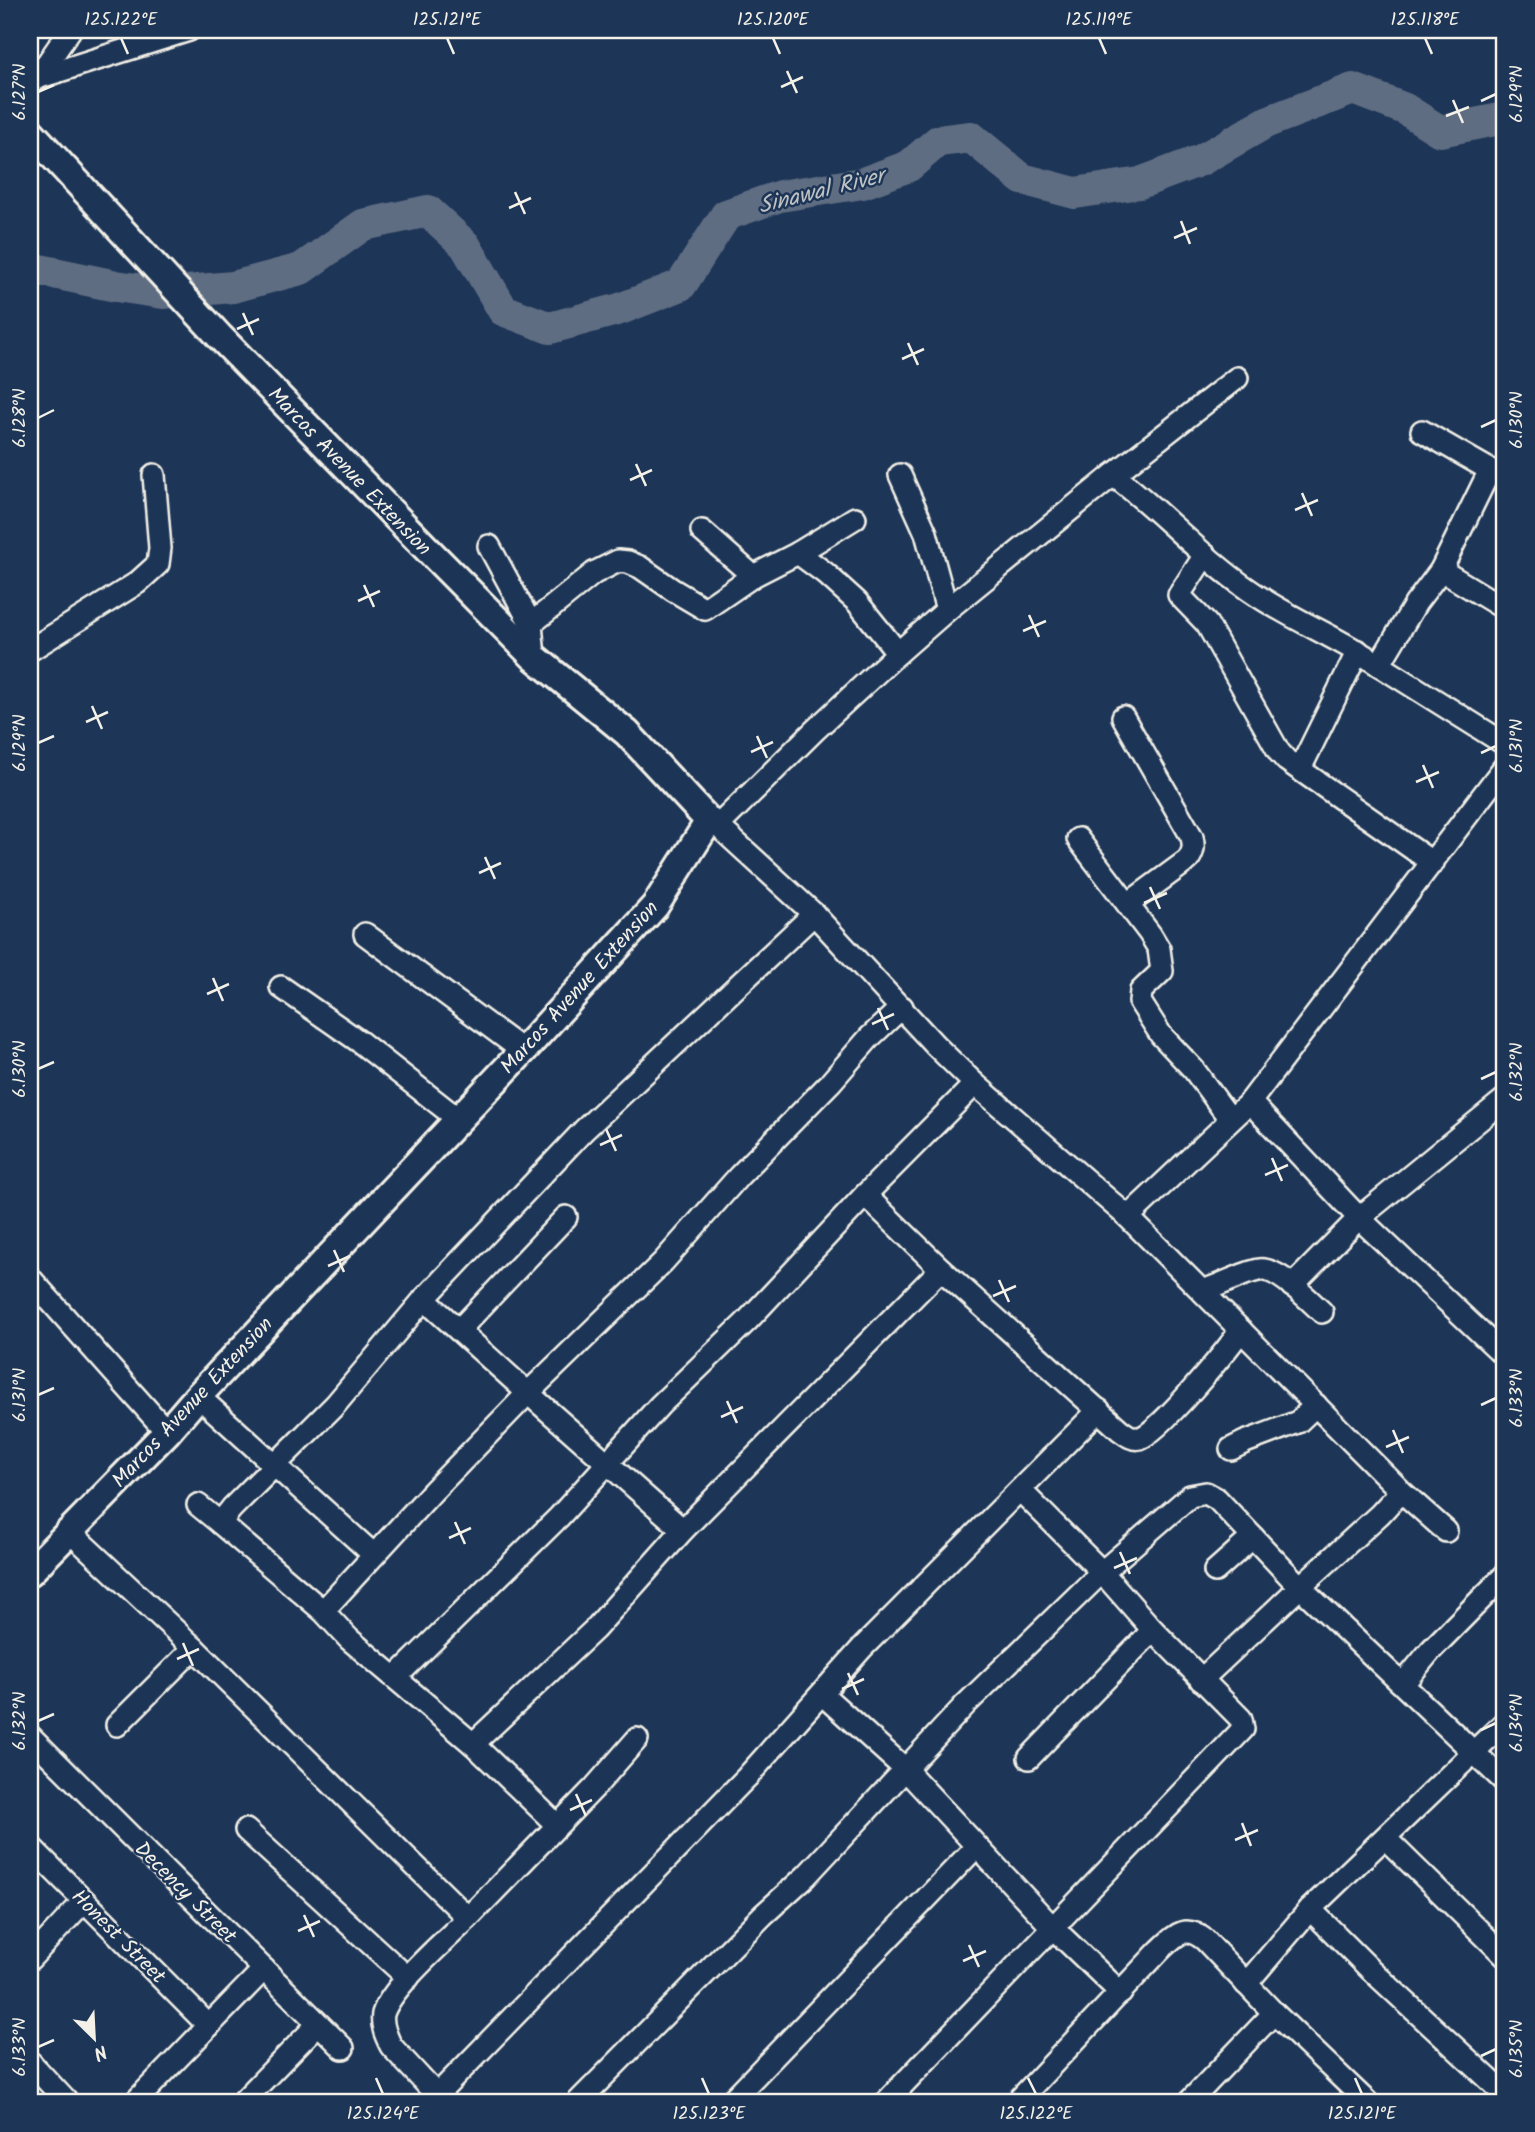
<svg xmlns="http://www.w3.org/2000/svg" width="1535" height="2132" viewBox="0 0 1535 2132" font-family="Kalam,sans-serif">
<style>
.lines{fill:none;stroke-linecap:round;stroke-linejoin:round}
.river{stroke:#5e6d82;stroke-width:32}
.minor-casing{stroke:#f4f1e8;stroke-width:26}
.tertiary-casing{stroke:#f4f1e8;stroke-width:32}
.minor{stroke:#1d3557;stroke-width:21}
.tertiary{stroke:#1d3557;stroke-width:26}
.ticks{fill:none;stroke:#f4f1e8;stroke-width:2.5}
.labels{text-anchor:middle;stroke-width:5;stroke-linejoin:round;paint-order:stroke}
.street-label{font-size:21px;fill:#f4f1e8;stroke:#1d3557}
.water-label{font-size:23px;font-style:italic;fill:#c0c3c4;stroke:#1d3557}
.neatline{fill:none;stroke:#f4f1e8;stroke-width:2.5}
.ticks-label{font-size:18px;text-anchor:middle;fill:#f4f1e8}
</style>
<rect width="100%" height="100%" fill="#1d3557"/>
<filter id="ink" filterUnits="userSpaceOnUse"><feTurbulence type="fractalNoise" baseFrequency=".0143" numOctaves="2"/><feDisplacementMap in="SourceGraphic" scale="14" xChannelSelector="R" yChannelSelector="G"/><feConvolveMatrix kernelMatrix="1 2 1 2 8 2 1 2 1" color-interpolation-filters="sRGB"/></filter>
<g filter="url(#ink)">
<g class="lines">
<path class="river" d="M30 268 116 286 163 293 233 287 301 269 363 225 428 211 465 245 503 310 550 328 620 309 681 285 726 215 780 196 863 183 909 166 938 141 971 137 1022 179 1075 193 1140 183 1201 160 1267 122 1353 89 1405 109 1440 131 1505 118"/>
<defs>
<g id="minor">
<path d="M37 78 189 30"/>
<path d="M32 81 37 78 70 30"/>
<path d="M1422 431 1490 470"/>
<path d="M900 475 926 533 947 610"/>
<path d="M1113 475 1237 378"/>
<path d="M702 531 753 576"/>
<path d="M489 546 531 624"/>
<path d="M798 553 855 518"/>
<path d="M1205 555 1179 595 1207 624 1279 752 1286 760 1433 863"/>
<path d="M1441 570 1505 609"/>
<path d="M30 650 137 583 158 564 160 548 154 475"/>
<path d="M534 657 531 624 594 573 618 561 628 562 640 567 673 590 705 609 753 576 798 553 825 573 857 602 898 653"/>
<path d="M1379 665 1505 744"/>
<path d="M1123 717 1192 837C1194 846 1194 851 1188 860L1128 904"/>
<path d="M1300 769 1358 651"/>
<path d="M709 821 718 826 815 730 898 653 947 610 1113 475C1161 511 1200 556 1249 590 1290 619 1338 637 1379 665L1416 603 1441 570 1490 470 1505 478"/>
<path d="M718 826 814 914 935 1045 975 1084 1128 1217"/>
<path d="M1078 839 1150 934 1159 949 1162 971 1141 991 1140 1002 1161 1035 1194 1070 1230 1119"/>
<path d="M365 934 523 1051"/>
<path d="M281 987 360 1042 458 1119"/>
<path d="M1250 1102 1359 1218 1505 1099"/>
<path d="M941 1269 1120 1430C1126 1434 1132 1440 1140 1438 1160 1432 1227 1350 1241 1330"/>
<path d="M30 1278 167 1432"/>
<path d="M1292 1286 1359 1218 1505 1356"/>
<path d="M1202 1291C1220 1286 1242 1273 1259 1270 1277 1267 1309 1300 1322 1312"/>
<path d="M424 1299 584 1130 814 914"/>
<path d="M459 1330 566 1217"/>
<path d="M198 1396 374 1555"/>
<path d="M1231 1449 1245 1442 1298 1422 1316 1405"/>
<path d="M198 1505 220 1523"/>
<path d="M683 1530 528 1393 663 1262 739 1176 830 1083 869 1038 902 1007"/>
<path d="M69 1531 194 1648 468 1918C447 1939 391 1987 383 2014 381 2025 386 2036 391 2046L443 2102"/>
<path d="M1446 1531 1401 1491 1128 1217 1250 1102 1505 766"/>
<path d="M1215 1571 1253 1537"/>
<path d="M323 1611 220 1523 232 1508 335 1405 424 1299 528 1393 433 1491 323 1611 349 1639 473 1744 557 1825"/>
<path d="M396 1677 559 1517 660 1405 747 1321 865 1195"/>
<path d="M1201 1680 1300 1587 1505 1782"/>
<path d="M1403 1684 1431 1650 1505 1575"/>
<path d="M822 1694 905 1769 1053 1928 1121 1993"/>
<path d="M117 1725 194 1648"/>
<path d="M30 1736 343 2048"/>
<path d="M473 1744 595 1629 683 1530 941 1269 865 1195 975 1084"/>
<path d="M1029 1758 1153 1630"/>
<path d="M246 1830 408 1978"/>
<path d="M1385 1838 1505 1956"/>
<path d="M30 1846 209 2026"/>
<path d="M1310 1909 1371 1970 1505 2094"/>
<path d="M468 1918 595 1787 637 1739"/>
<path d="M30 1959 84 1901"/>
<path d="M1246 1984 1310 1909 1505 1722"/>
<path d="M30 2062 67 2102"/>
<path d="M437 2095 747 1777 862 1648 1099 1410"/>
<path d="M135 2102 264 1969"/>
<path d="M242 2102 318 2024"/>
<path d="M578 2102 763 1915 806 1876 966 1704 1102 1572 1190 1496 1206 1493 1217 1499 1300 1587 1380 1514 1401 1491"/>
<path d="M730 2102 976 1847"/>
<path d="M886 2102 1243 1729 1241 1719 1153 1630 1102 1572 1020 1490"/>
<path d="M1017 2102 1159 1951C1175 1936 1184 1923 1205 1940L1274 2013 1367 2102"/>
<path d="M1189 2102 1274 2013"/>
</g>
<path id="tertiary" d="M30 131 220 337 432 554 534 657 627 733 709 821 655 906 523 1051 198 1396 167 1432 30 1572"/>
</defs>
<use href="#minor" class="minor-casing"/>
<use href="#tertiary" class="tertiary-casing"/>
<use href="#minor" class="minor"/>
<use href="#tertiary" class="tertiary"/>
</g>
</g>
<path class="ticks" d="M121 38 128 54M447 38 454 54M773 38 780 54M1099 38 1106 54M1425 38 1432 54M787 71 797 93M781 87 803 77M38 92 54 85M1453 100 1463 123M1481 101 1496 94M1446 116 1469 107M515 192 525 214M509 208 531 198M1181 221 1190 244M1174 238 1197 228M243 313 253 335M237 329 259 319M908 343 918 365M902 359 924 349M38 418 54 410M1481 427 1496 420M636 464 646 486M630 480 652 470M1302 493 1312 516M1295 510 1318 500M364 585 374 607M358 601 380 591M1029 615 1039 637M1023 631 1046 621M92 706 102 729M86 722 108 712M757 736 767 758M38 743 54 736M751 752 773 742M1481 753 1496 746M1423 765 1433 788M1416 782 1439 772M485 857 495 879M479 873 501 863M1150 887 1160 909M1144 903 1167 893M213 978 223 1001M207 994 229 984M878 1008 888 1030M872 1024 894 1014M38 1069 54 1062M1481 1079 1496 1072M606 1129 616 1151M600 1145 622 1135M1272 1158 1282 1181M1265 1175 1288 1165M334 1250 344 1272M328 1266 350 1256M999 1280 1009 1302M993 1296 1016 1286M38 1395 54 1388M727 1401 737 1423M1481 1405 1496 1398M721 1417 743 1407M1393 1430 1403 1453M1386 1447 1409 1437M455 1522 465 1544M449 1538 471 1528M1120 1552 1130 1574M1114 1568 1137 1558M183 1643 193 1666M177 1659 199 1649M848 1673 858 1695M842 1689 864 1679M38 1721 54 1714M1481 1730 1496 1723M576 1794 586 1816M570 1810 592 1800M1242 1823 1251 1846M1235 1840 1258 1830M304 1915 314 1937M298 1931 320 1921M969 1945 979 1967M963 1961 986 1951M38 2047 54 2040M1481 2056 1496 2049M376 2078 383 2094M702 2078 709 2094M1028 2078 1036 2094M1355 2078 1362 2094"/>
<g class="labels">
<g class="street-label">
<text transform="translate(350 471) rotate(46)" y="7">Marcos Avenue Extension</text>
<text transform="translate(579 987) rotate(-48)" y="7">Marcos Avenue Extension</text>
<text transform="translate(192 1402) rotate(-47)" y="7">Marcos Avenue Extension</text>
<text transform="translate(186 1892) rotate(45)" y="7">Decency Street</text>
<text transform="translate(119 1936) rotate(45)" y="7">Honest Street</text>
</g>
<g class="water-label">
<text transform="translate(821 190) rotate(-14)" y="8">Sinawal River</text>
</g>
</g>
<rect width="1535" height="2132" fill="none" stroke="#1d3557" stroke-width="77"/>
<g transform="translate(94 2038) rotate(156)" stroke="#1d3557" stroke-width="5" paint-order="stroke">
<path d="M0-5L12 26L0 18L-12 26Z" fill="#f4f1e8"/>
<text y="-10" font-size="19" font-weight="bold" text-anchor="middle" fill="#f4f1e8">N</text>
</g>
<rect x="38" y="38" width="1458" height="2056" class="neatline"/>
<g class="ticks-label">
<text x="121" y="25">125.122°E</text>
<text x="447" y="25">125.121°E</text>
<text x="773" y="25">125.120°E</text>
<text x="1099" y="25">125.119°E</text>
<text x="1425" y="25">125.118°E</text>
<text transform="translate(19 92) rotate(-90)" y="6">6.127°N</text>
<text transform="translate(1516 94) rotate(-90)" y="6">6.129°N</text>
<text transform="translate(19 418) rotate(-90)" y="6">6.128°N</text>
<text transform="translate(1516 420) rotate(-90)" y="6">6.130°N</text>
<text transform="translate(19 743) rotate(-90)" y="6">6.129°N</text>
<text transform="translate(1516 746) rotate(-90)" y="6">6.131°N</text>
<text transform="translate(19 1069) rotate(-90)" y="6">6.130°N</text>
<text transform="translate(1516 1072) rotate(-90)" y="6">6.132°N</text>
<text transform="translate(19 1395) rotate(-90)" y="6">6.131°N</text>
<text transform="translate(1516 1398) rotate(-90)" y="6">6.133°N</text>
<text transform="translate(19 1721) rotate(-90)" y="6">6.132°N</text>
<text transform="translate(1516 1723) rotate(-90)" y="6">6.134°N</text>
<text transform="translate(19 2047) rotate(-90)" y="6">6.133°N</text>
<text transform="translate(1516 2049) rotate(-90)" y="6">6.135°N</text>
<text x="383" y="2119">125.124°E</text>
<text x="709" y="2119">125.123°E</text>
<text x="1036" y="2119">125.122°E</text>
<text x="1362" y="2119">125.121°E</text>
</g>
</svg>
